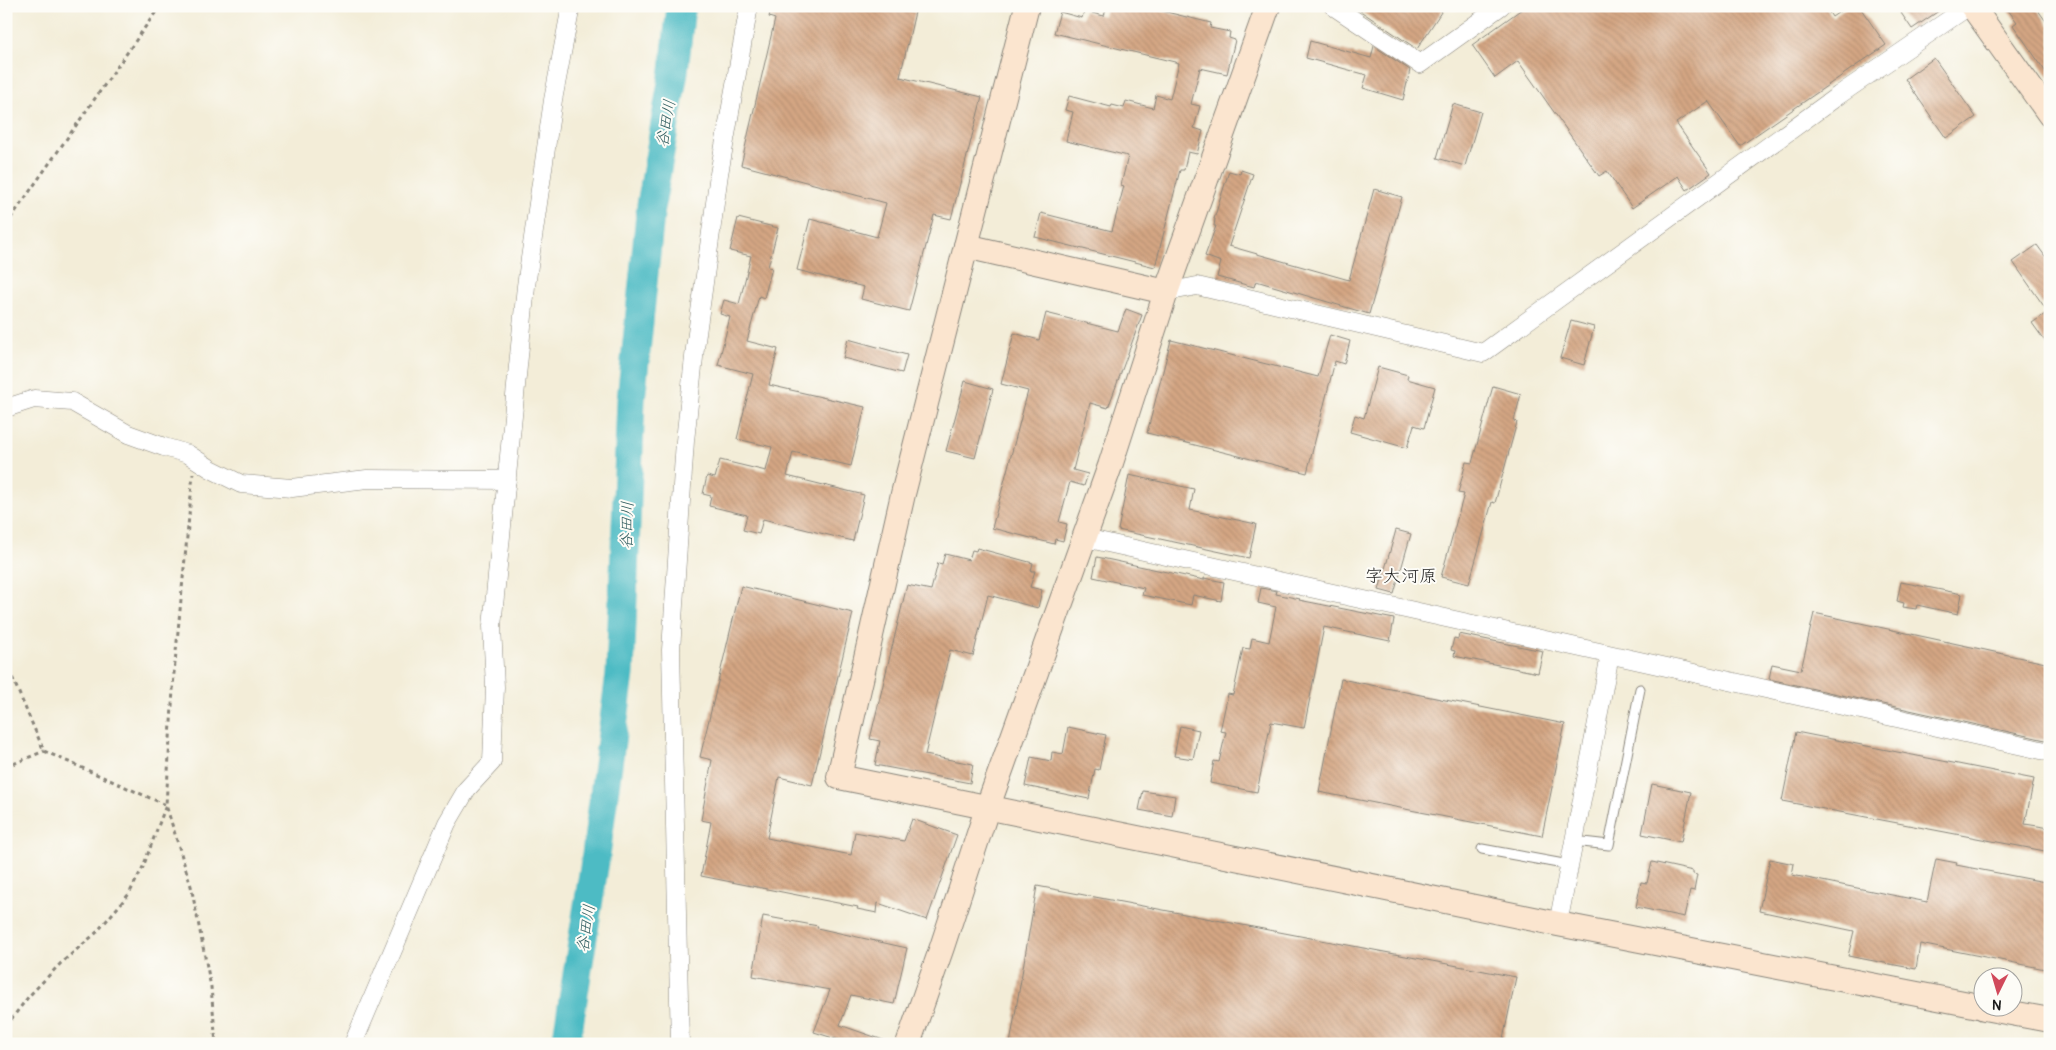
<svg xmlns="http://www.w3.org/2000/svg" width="2056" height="1050" viewBox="0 0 2056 1050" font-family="Pangolin,'Klee One',sans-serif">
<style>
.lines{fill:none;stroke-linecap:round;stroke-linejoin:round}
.river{stroke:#4dbbc4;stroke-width:29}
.building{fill:url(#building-back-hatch)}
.lane-casing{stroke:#88847a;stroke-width:11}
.street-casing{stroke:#88847a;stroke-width:19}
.secondary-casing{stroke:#88847a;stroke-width:26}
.path{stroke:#88847a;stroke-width:3;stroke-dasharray:4 4;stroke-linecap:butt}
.lane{stroke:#fff;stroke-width:9}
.street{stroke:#fff;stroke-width:18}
.secondary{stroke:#fbe5cf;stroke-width:24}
.labels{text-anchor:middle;stroke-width:4;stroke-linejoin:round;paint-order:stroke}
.water-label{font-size:16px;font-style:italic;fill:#305c5f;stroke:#fdfcf7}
.quarter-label{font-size:18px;fill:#1c1c1c;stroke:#fdfcf7}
</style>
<defs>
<pattern id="building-back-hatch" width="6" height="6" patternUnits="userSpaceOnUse" patternTransform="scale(1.25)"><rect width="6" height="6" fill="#d4a683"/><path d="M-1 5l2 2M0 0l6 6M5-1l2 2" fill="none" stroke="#b58e71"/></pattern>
</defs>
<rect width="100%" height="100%" fill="#fdfcf7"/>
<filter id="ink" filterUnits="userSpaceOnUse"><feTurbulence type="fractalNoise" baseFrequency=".02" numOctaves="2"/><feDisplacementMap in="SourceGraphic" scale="10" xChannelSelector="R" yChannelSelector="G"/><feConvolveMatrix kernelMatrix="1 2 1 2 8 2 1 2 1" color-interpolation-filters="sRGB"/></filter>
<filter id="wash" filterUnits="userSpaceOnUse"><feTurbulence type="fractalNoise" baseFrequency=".0096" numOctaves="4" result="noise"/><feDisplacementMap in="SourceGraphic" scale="20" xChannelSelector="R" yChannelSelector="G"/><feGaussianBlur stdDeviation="1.12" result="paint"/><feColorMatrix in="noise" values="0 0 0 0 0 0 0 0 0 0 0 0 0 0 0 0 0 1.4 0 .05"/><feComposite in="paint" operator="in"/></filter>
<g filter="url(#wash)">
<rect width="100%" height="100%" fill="#f3edd8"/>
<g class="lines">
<path class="river" d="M566 1044 596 855 620 674 631 400 651 205 674 71 681 6"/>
</g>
<g id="blocks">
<g class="building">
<path d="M772 6H891L915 12 900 77 982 97 951 219 934 215 909 311 861 299 864 287 797 270 810 219 877 237 886 203 741 165 775 19 769 17Z"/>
<path d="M1107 6H1142L1211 23 1210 28 1230 32 1229 38 1235 40 1227 74 1200 68 1191 104 1200 106 1194 128 1203 131 1197 154 1188 152 1184 170H1180L1155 267 1035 237 1041 213 1112 231 1124 186 1121 185 1128 156 1066 141 1073 112 1065 110 1069 96 1111 107 1112 105 1124 108 1126 101 1153 108 1156 95 1170 99 1179 63 1054 33 1060 12 1082 18 1084 11 1104 16Z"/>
<path d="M1353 6H1445L1417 49Z"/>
<path d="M1526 6H1825L1832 17 1848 6H1859L1886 45 1740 146 1708 101 1676 123 1711 173 1687 190 1678 176 1632 208 1607 171 1599 176 1518 61 1495 78 1472 45Z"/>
<path d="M1911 6H1946L1912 29 1901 13Z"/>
<path d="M2005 6H2035L2050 27V78L2013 25 2017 22Z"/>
<path d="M1310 41 1371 58 1374 46 1410 70 1403 100 1363 88 1367 75 1306 58Z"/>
<path d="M1934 58 1976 117 1946 138 1905 79Z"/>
<path d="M1453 104 1481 112 1465 166 1437 158Z"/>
<path d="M1241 170 1253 174 1229 246 1349 280 1374 189 1402 197 1369 314 1256 281 1254 287 1217 277 1221 262 1205 256 1216 226H1214L1215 219H1214L1229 171 1240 174Z"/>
<path d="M738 218 778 228 768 267 772 268 764 298 759 296 747 341 778 349 769 385 865 407 851 466 793 452 787 476 864 495 853 541 763 519 759 534 743 530 747 515 709 506 711 496 703 494 707 476 715 478 720 460 766 471 772 447 737 439 753 374 718 365 730 317 720 314 724 300 739 304 751 256 730 251Z"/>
<path d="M2037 245 2050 263V348L2032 323 2048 312 2013 262Z"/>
<path d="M1126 309 1142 315 1108 408 1090 403 1073 470 1088 474 1084 486 1070 482 1059 522 1067 524 1063 541 1055 539 1054 544 992 528 1028 391 1001 384 1014 333 1039 340 1046 313 1118 331Z"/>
<path d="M1571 321 1594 327 1584 365 1560 358Z"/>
<path d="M1330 335 1350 341 1344 364 1335 361 1307 473 1147 433 1171 340 1318 377Z"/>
<path d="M848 339 907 355 902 373 843 358Z"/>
<path d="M1378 367 1408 375 1407 379 1435 387 1424 428 1414 425 1407 448 1350 432 1355 415 1364 418Z"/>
<path d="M965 381 993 389 975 458 946 451Z"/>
<path d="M1493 386 1521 394 1514 421 1517 422 1495 503 1492 502 1469 584 1441 577 1464 494 1458 493 1466 462 1472 463Z"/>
<path d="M1129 475 1194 489 1190 510 1256 524 1249 558 1118 530Z"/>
<path d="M1396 530 1411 534 1394 594 1379 590Z"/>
<path d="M977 548 1033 563 1031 571H1035L1030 587 1042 590 1038 608 988 595 973 656 950 650 925 755 973 764 970 783 875 765 880 741 870 739 907 585 931 590 938 563 942 564 945 554 969 560 972 550 976 551Z"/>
<path d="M1097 557 1204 580V578L1224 582 1221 601 1193 595 1191 605 1142 595 1144 588 1093 577Z"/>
<path d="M1901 582 1962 594 1958 614 1917 605 1916 609 1903 607 1904 603 1897 601Z"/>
<path d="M741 586 853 613 812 785 779 777 767 838 851 855 855 832 904 841 912 819 957 835 927 920 878 903 877 913 857 909 858 907 701 876 711 822 701 820 712 760 700 757Z"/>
<path d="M1261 588 1277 591 1276 594 1300 599 1299 600 1394 619 1390 641 1324 627 1304 728 1271 722 1257 792 1210 783 1214 761 1219 762 1226 732 1220 731 1228 694 1233 695 1243 648 1250 649 1252 638 1269 642 1276 607 1258 603Z"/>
<path d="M1814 613 2050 664V741L1769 679 1772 664 1801 670Z"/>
<path d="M1459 634 1543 651 1538 673 1454 656 1455 651 1451 650 1454 638 1458 639Z"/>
<path d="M1341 679 1565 724 1542 836 1319 792Z"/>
<path d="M1180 726 1199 730 1193 759 1174 756Z"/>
<path d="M1068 727 1106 735 1099 770 1095 769 1089 799 1025 786 1031 757 1051 761 1052 752 1063 754Z"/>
<path d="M1796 732 2034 779 2025 824 2050 828V852L1782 801Z"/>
<path d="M1652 784 1691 792 1681 842 1642 834Z"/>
<path d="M1143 791 1175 796 1172 816 1139 810Z"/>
<path d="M1770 859 1794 864 1792 875 1927 902 1936 859 1957 863 1956 865 2050 883V970L1920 944 1916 969 1848 956 1854 931 1759 911Z"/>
<path d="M1652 862 1693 871V874L1697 875 1694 891 1690 890 1684 917 1636 907 1641 882 1647 883Z"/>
<path d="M1037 886 1516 977 1502 1044H1010Z"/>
<path d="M763 916 818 926 817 928 907 948 894 1004 851 995 840 1025 889 1042 888 1044H852L814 1032 830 990 753 976Z"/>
</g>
</g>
</g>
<g filter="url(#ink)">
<use href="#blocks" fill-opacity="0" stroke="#88847a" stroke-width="1"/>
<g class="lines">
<defs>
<g id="lane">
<path d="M1574 841 1609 845 1640 689"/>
<path d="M1482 849 1569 865"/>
</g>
<g id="street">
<path d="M1333 6 1420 64 1501 6"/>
<path d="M1166 292 1197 286 1483 353 1839 95 1969 6"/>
<path d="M6 408 34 399 72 402 128 434 164 447 188 454 211 469 241 484 292 488 367 479 507 480"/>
<path d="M1085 538 2050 752"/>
<path d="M1558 924 1610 655"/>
<path d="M353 1044 447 823 467 789 492 762 495 687 492 626 526 286 553 100 571 6"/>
<path d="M680 1044 671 650 685 441 695 348 719 174 749 6"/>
</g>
<g id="secondary">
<path d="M1027 6 903 494 839 777 1558 924 1984 1007"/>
<path d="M1972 6 2050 115"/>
<path d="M966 246 1166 292"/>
<path d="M1984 1008 2050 1020"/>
<path d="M908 1044 942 947 987 809 1110 466 1166 292 1268 6"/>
</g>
</defs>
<use href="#lane" class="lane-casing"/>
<use href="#street" class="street-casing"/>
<use href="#secondary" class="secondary-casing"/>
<g class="path">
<path d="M6 225 160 6"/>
<path d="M6 663 44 751 166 805 191 886 211 987 216 1044"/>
<path d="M6 767 44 751"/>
<path d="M6 1026 29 996 61 963 96 933 129 894 143 867 166 805 174 673 193 474"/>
</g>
<use href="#lane" class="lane"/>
<use href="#street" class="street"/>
<use href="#secondary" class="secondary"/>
</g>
</g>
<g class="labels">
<g class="water-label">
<text transform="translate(665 123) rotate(-80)" y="6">谷田川</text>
<text transform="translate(626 525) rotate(-88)" y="6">谷田川</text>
<text transform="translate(585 928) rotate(-81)" y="6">谷田川</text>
</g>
<g class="quarter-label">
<text x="1401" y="582">字大河原</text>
</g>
</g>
<rect width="2056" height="1050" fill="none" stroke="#fdfcf7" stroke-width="25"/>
<g transform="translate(1998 992) rotate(185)"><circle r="24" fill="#fdfcf7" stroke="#a3a29f"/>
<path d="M0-4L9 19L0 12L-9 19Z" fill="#d1495b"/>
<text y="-8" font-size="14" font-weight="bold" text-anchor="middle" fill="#1c1c1c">N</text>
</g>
</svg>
